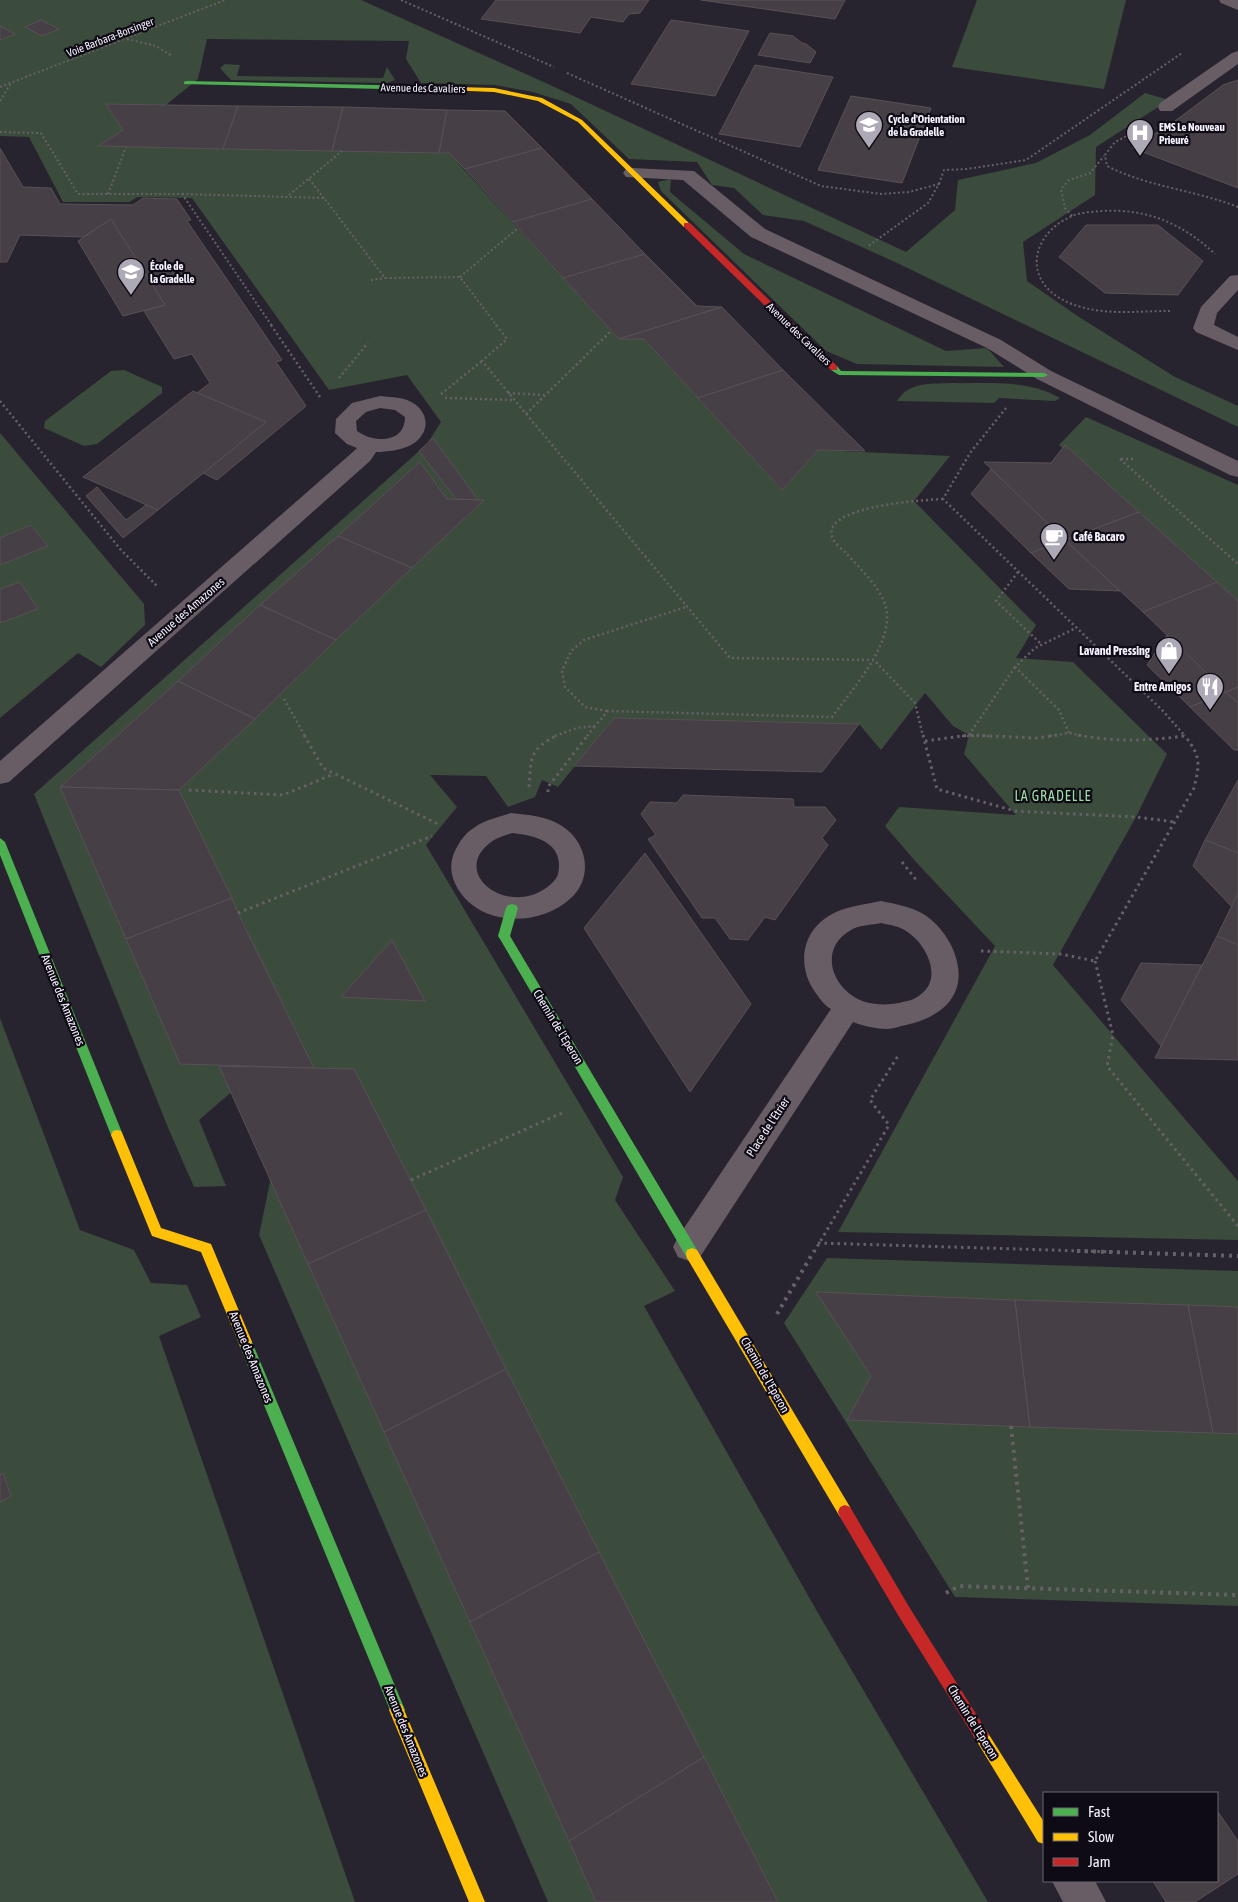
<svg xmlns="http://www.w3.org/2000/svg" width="1238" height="1902" viewBox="0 0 1238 1902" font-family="'Asap Condensed',sans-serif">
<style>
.green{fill:#3b4b3c}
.building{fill:#463f45;stroke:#585155}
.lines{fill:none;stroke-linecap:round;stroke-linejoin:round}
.path-far3{stroke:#666067;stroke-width:2;stroke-dasharray:2 2.5;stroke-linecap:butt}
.path-far2{stroke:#666067;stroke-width:2.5;stroke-dasharray:2 3;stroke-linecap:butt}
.path-far1{stroke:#666067;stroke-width:3;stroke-dasharray:2.5 4;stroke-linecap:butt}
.path{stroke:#666067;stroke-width:4;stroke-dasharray:3 5;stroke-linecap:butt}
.street{fill:#685d65;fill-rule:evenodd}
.fast{fill:#4caf50;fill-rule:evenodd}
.slow{fill:#ffc107;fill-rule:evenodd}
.jam{fill:#c62828;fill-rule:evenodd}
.labels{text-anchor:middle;stroke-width:4.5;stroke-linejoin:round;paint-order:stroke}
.far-street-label{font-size:11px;fill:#f6f1ff;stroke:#0e0b14}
.far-poi-label{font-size:11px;font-weight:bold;fill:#f6f1ff;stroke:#0e0b14;text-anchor:start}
.poi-label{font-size:12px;font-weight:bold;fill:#f6f1ff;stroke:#0e0b14;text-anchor:end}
.street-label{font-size:12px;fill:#f6f1ff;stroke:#0e0b14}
.neighbourhood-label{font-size:14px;letter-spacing:1px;fill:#9edfa9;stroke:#0e0b14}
</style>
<rect width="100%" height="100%" fill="#28242f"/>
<g class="green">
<path d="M0 0H361L548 84 906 252 955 210 958 180 1036 163 1090 135 1145 93 1169 100 1096 147 1095 195 1023 242 1027 281 1079 317 1175 377 1238 406V427L895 262 804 221 763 215 734 188 712 185 697 162 629 159 571 104 533 92 495 85 421 83 406 59 409 41 207 39 198 79 166 105 106 104 123 130 99 146 449 153 619 339H644L782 490 818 450 950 456 914 501 1036 625 1016 658 1073 662 1167 754 1136 817 1053 965 1238 1181V1240L838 1232 995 946 916 862 885 826 899 807 1016 815 964 754 969 735 953 726 925 693 881 750 859 724 614 718 558 787 542 780 535 797 508 807 486 776 430 775 457 807 426 845 623 1177 615 1200 675 1291 644 1306 818 1613 988 1902H548L259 1235 271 1177 235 1089 199 1120 226 1186 194 1187 169 1130 34 794 427 444 441 422 407 375 329 390 192 198 138 197 129 202H63L29 137 0 136Z"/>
<path d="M977 0H1126L1104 89 952 67Z"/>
<path d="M225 64 240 65 237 76 383 78 387 67 395 80 387 83 231 80 220 68Z"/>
<path d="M671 179 670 192 744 254 946 351 987 348 1004 367 857 364 826 351 661 191 658 182Z"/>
<path d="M124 370 162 387V393L97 444 84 446 44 428 45 421 111 371Z"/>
<path d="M950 383C986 384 1028 379 1060 398L1055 401 999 398 994 403 897 401C909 382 929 384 950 383Z"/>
<path d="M1086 417 1238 485V601L1059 445Z"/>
<path d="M0 433 144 604 145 625 101 667 78 653 0 718V565L48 546 31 525 0 538Z"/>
<path d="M0 1018 80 1230 134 1250 151 1283 187 1285 201 1317 159 1336 355 1902H0Z"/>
<path d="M827 1258 1238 1271V1606L955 1597 784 1323Z"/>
</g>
<g class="building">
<path d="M496 0H649L640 13 629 14 623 22 591 17 580 33 481 19Z"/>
<path d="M701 0H845L835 19Z"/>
<path d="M41 20 59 29 42 36 25 27Z"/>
<path d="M671 20 749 31 715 96 631 84Z"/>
<path d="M0 26 15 34 0 40Z"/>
<path d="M770 33 793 36 802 43 806 44 816 52 810 63 758 55Z"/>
<path d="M755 65 833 77 800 147 719 134Z"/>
<path d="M1238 80V188L1132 148 1175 121 1223 85Z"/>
<path d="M851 96 931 108 902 183 818 170Z"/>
<path d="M106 104 166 105 238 106 223 149 98 146 123 130Z"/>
<path d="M238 106 343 107 332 151 223 149Z"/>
<path d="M343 107 447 110 439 153 332 151Z"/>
<path d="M447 110 505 111 542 148 465 169 449 153H439Z"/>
<path d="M0 148 23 187 51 188 60 204 133 205 143 198 177 199 191 220 187 221 282 360 276 362 306 406 217 480 203 473 266 422 197 393 210 383 192 354 174 359 144 311 165 305 111 219 83 237 20 235 7 262H0Z"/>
<path d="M542 148 592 199 513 222 465 169Z"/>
<path d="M592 199 645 254 563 278 513 222Z"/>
<path d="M111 219 165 305 123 316 78 241Z"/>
<path d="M1086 225H1158L1203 261 1178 295 1105 293 1059 257Z"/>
<path d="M645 254 697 306 722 307 619 339 563 278Z"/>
<path d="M722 307 783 370 698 398 644 339H619Z"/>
<path d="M783 370 865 451 818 450 782 490 698 398Z"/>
<path d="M193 391 266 422 158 510 83 477Z"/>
<path d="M433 438 478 500 456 499 419 451Z"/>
<path d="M1065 445 1139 512 1065 540 984 462 1051 463Z"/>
<path d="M420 462 447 499 484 500 412 568 338 536Z"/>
<path d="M991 469 1065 540 1031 553 971 494Z"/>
<path d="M97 487 126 520 146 505 158 510 123 538 86 496Z"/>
<path d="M1139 512 1217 582 1143 612 1065 540Z"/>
<path d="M31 525 48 546 0 565V538Z"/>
<path d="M338 536 412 568 336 640 260 605Z"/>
<path d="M1065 540 1120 591 1069 589 1031 553Z"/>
<path d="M20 582 38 609 0 623V589Z"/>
<path d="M1217 582 1238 601V687L1226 692 1143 612Z"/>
<path d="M260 605 336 640 255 719 178 681Z"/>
<path d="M1167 635 1226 692 1190 707 1147 665Z"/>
<path d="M178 681 255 719 179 790 60 787Z"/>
<path d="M1238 687V703L1226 692Z"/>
<path d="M1226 692 1238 703V750H1234L1190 707Z"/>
<path d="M614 718 859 724 822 772 574 766Z"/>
<path d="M1238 780V853L1205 840Z"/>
<path d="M60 787 179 790 232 898 126 939Z"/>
<path d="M683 795 793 799 794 807H825L836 820 822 838 828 845 775 920 765 917 748 940 730 939 715 918H702L648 839 656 835 641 814 650 802 677 803Z"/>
<path d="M1205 840 1238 853V893L1232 907 1193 866Z"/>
<path d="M645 853 751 1004 690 1092 584 928Z"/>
<path d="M1238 893V945L1217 936Z"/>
<path d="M232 898 238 913 314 1068 180 1064 126 939Z"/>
<path d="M1217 936 1238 945V1060L1155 1058Z"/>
<path d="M392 940 425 1001 341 997Z"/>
<path d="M1141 963 1202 965 1161 1046 1121 1000Z"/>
<path d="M219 1066 354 1069 426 1210 308 1264Z"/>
<path d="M426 1210 506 1369 384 1432 308 1264Z"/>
<path d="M816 1292 1015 1300 1030 1427 847 1420 871 1376Z"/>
<path d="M1015 1300 1188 1305 1213 1433 1030 1427Z"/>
<path d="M1188 1305 1238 1307V1434L1213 1433Z"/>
<path d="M506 1369 599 1552 470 1622 384 1432Z"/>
<path d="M3 1473 11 1496 0 1502V1475Z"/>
<path d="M599 1552 704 1757 569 1841 470 1622Z"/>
<path d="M704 1757 778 1902H596L569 1841Z"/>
<path d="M1218 1812 1238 1841V1874L1195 1902H1166L1153 1881H1217Z"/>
</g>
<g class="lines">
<g class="path-far3">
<path d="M401 0 554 67"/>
<path d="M127 39 156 46 172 56"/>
<path d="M567 73 821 186 881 194 909 192 939 184 928 203 867 247"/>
<path d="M0 87 225 0"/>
<path d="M0 101 11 83"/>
<path d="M1142 128 1115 142 1105 155 1107 166C1148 187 1195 190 1238 207"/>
<path d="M0 132 41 133 78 194H182L272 326"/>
<path d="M309 179 324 198"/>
<path d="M939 184 944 170 967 169 1026 160 1182 53"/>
<path d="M108 194 126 147"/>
<path d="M182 194 324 198 385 278 460 277 497 326"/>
<path d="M289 195 342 151"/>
<path d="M1072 216 1065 208 1061 189 1069 180 1090 173 1104 156"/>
<path d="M460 277 518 228"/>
<path d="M371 280 385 278"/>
<path d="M1170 311C1138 311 1102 316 1072 304 1023 286 1027 236 1072 216 1081 212 1092 212 1102 211 1147 208 1183 224 1215 254"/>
</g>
<g class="path-far2">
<path d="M271 325 320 397"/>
<path d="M496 325 507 339 482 361 730 658 874 660 915 703 923 736"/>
<path d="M339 378 368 343"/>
<path d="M508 393 544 395"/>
<path d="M441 394 482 361"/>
<path d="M445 398 513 400"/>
<path d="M0 401 121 550 158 587"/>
<path d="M1006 408 970 453 943 499 1163 711 1185 736"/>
<path d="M526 414 612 330"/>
<path d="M1120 459 1238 564"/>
<path d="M1121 459H1134"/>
<path d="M1018 572 996 601 1040 643"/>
<path d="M284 699 305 736"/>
<path d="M607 711 585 707 565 687 562 671 571 651 584 640 686 607"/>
<path d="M1069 733 1059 710 1015 667 1035 648 1076 628"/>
<path d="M969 735 1015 667"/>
<path d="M555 736 577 728 595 726 608 711 832 717C851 691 886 652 887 619 889 594 861 570 846 553 842 549 835 544 833 539 817 506 925 500 943 499"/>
<path d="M587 736 595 726"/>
<path d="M962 736H990"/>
<path d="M1050 736 1069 733 1084 736"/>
</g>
<g class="path-far1">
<path d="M304 735 323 768 440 825"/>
<path d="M923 735 937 789 1015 811 1136 817 1175 822"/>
<path d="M1078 735C1113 742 1148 741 1184 736"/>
<path d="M925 741 969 735 1037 738 1058 735"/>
<path d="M529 787C531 758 529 749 558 735"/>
<path d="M189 790 283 795 334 774"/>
<path d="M548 792V787L588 735"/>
<path d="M902 862 917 881"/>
<path d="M238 913 432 836"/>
<path d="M981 951 1060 954 1095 961 1194 788C1200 763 1201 756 1184 735"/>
<path d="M1095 961 1113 1035 1107 1066 1238 1226"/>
<path d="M411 1180 562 1113"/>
<path d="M818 1243 1117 1252"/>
<path d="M814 1252 889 1125 870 1100 898 1056"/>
</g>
<g class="path">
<path d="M1077 1251 1238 1256"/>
<path d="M777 1314 814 1251"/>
<path d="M1011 1426 1028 1588"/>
<path d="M946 1593 959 1586 1238 1595"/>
</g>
<g class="street">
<path d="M1219 0H1238V10L1221 3Z"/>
<path d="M1238 51V64L1172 111H1160L1158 107 1160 103 1232 53Z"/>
<path d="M632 168 694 171 765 229 1001 340 1051 371 1238 461V477L1230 475 1037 379 987 348 751 237 683 180 626 177 623 173 626 169Z"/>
<path d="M1238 275V290L1217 313 1214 325 1238 337V350L1196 332 1193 328 1201 307 1230 276Z"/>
<path d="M380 396C389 397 399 397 407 400 430 409 432 433 411 445 401 450 387 452 376 452L370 461 9 782 0 784V761L354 451 357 448 347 444 335 433 336 419 352 403ZM380 408 395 410 405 417C405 444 373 443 357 431L356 421 366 412Z"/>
<path d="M511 813C528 815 547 816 562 826 587 842 594 877 571 898 540 927 481 927 458 889 451 877 449 866 454 853 459 842 465 833 475 827 485 820 500 817 511 813ZM512 833C531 835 558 840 559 864 559 873 558 878 551 884 510 921 445 872 494 840 499 837 507 835 512 833Z"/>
<path d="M881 901C896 904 912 907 925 915 937 923 946 935 952 947 971 990 947 1016 906 1025 900 1026 893 1029 887 1029 877 1029 863 1026 853 1022L700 1257 689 1261 678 1257 673 1247 678 1237 831 1009C824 1005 820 999 815 992 795 963 803 927 836 912 849 906 867 904 881 901ZM881 923C890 925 899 926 906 931 926 943 944 978 920 995 914 1000 907 1001 899 1003 888 1005 876 1005 865 1002 832 991 817 949 851 930 859 925 872 925 881 923Z"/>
<path d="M1052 1881H1095L1106 1902H1063Z"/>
</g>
<g class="fast">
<path d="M186 81 422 86 425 88 422 90 184 84V82Z"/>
<path d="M831 366H837L841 371 1044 373 1048 375 1044 377 839 375 831 370Z"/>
<path d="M0 838 5 842 123 1135 121 1139 117 1140 113 1139 111 1135 0 855Z"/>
<path d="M512 904 516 905 518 908 510 936 697 1250 698 1254 697 1258 692 1260 687 1258 500 939 498 936 506 908 508 905Z"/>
<path d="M245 1336 250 1338 252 1342 405 1710 402 1715 397 1718 392 1715 238 1342 240 1338Z"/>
</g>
<g class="slow">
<path d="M422 86 494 88 542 98 582 120 691 225 684 227 578 122 538 101 494 92 420 89 419 88Z"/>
<path d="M117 1130 121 1131 123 1135 161 1228 211 1244 252 1342 250 1346 245 1348 240 1346 201 1252 152 1236 111 1135 113 1131Z"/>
<path d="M692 1248 697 1250 850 1507 852 1512 850 1517 845 1519 840 1517 687 1258 686 1254 687 1250Z"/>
<path d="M397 1702 402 1705 485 1902H469L389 1710 392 1705Z"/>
<path d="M981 1727 986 1730 1044 1822V1844L1038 1842 976 1740 973 1735 976 1730Z"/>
</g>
<g class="jam">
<path d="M684 223H690L837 366V370H831L684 227Z"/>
<path d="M845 1505 850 1507 911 1610 986 1730 989 1735 986 1740 981 1743 976 1740 901 1620 840 1517 838 1512 840 1507Z"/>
</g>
</g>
<defs>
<symbol id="school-pin" viewBox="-11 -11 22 30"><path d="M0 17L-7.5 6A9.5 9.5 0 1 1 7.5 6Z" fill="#aea9b6" stroke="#0e0b14"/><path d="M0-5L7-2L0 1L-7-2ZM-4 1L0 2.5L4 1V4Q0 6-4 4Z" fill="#fff"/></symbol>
<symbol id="hospital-pin" viewBox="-11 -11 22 30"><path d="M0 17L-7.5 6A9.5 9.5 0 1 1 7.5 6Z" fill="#aea9b6" stroke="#0e0b14"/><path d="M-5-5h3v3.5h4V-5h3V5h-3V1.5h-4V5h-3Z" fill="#fff"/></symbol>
<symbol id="cafe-pin" viewBox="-11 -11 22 30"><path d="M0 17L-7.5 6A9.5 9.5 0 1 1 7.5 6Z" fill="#aea9b6" stroke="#0e0b14"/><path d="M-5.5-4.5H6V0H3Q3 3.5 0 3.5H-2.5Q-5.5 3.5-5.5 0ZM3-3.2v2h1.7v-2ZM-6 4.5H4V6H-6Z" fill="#fff"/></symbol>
<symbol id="shop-pin" viewBox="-11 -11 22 30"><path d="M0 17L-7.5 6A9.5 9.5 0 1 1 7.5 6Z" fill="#aea9b6" stroke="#0e0b14"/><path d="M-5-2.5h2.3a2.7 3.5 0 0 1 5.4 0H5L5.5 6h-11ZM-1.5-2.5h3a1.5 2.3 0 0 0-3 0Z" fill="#fff"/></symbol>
<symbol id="restaurant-pin" viewBox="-11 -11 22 30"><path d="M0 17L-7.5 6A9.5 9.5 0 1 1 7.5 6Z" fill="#aea9b6" stroke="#0e0b14"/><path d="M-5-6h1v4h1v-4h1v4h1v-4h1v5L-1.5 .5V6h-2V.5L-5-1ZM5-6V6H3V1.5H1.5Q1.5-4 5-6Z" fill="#fff"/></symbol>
</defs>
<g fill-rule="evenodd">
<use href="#school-pin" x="853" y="109" width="32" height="43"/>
<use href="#hospital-pin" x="1124" y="117" width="32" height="43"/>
<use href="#school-pin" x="115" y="256" width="32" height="43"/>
<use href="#cafe-pin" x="1038" y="521" width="32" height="43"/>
<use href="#shop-pin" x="1153" y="635" width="32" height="43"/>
<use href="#restaurant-pin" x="1194" y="671" width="32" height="43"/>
</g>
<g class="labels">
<g class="far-street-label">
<text transform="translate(110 37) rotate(-21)" y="4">Voie Barbara-Borsinger</text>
<text transform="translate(423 88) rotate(1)" y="4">Avenue des Cavaliers</text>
<text transform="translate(799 334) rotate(44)" y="4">Avenue des Cavaliers</text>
</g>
<g class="far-poi-label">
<text x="888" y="123">Cycle d'Orientation<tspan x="888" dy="13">de la Gradelle</tspan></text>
<text x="1159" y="131">EMS Le Nouveau<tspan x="1159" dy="13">Prieuré</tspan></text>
<text x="150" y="270">École de<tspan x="150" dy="13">la Gradelle</tspan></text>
</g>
<g class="poi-label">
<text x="1073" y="541" text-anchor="start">Café Bacaro</text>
<text x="1150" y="655">Lavand Pressing</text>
<text x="1191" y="691">Entre Amigos</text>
</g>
<g class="street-label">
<text transform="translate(186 612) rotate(-41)" y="4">Avenue des Amazones</text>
<text transform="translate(63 1000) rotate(68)" y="4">Avenue des Amazones</text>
<text transform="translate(558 1027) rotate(59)" y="4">Chemin de l'Eperon</text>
<text transform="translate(768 1127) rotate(-57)" y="4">Place de l'Etrier</text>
<text transform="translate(251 1357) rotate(68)" y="4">Avenue des Amazones</text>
<text transform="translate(765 1375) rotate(60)" y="4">Chemin de l'Eperon</text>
<text transform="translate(973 1722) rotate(58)" y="4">Chemin de l'Eperon</text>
<text transform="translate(406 1731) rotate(68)" y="4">Avenue des Amazones</text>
</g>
<g class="neighbourhood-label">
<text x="1053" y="801">LA GRADELLE</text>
</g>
</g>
<rect x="1043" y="1792" width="175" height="90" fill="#0e0b14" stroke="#6b6772"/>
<rect x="1053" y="1808" width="25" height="8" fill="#4caf50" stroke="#6b6772"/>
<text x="1088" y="1817" font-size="15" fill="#f6f1ff">Fast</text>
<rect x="1053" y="1833" width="25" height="8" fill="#ffc107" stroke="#6b6772"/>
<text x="1088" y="1842" font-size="15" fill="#f6f1ff">Slow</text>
<rect x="1053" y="1858" width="25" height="8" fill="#c62828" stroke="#6b6772"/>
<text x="1088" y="1867" font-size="15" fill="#f6f1ff">Jam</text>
</svg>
